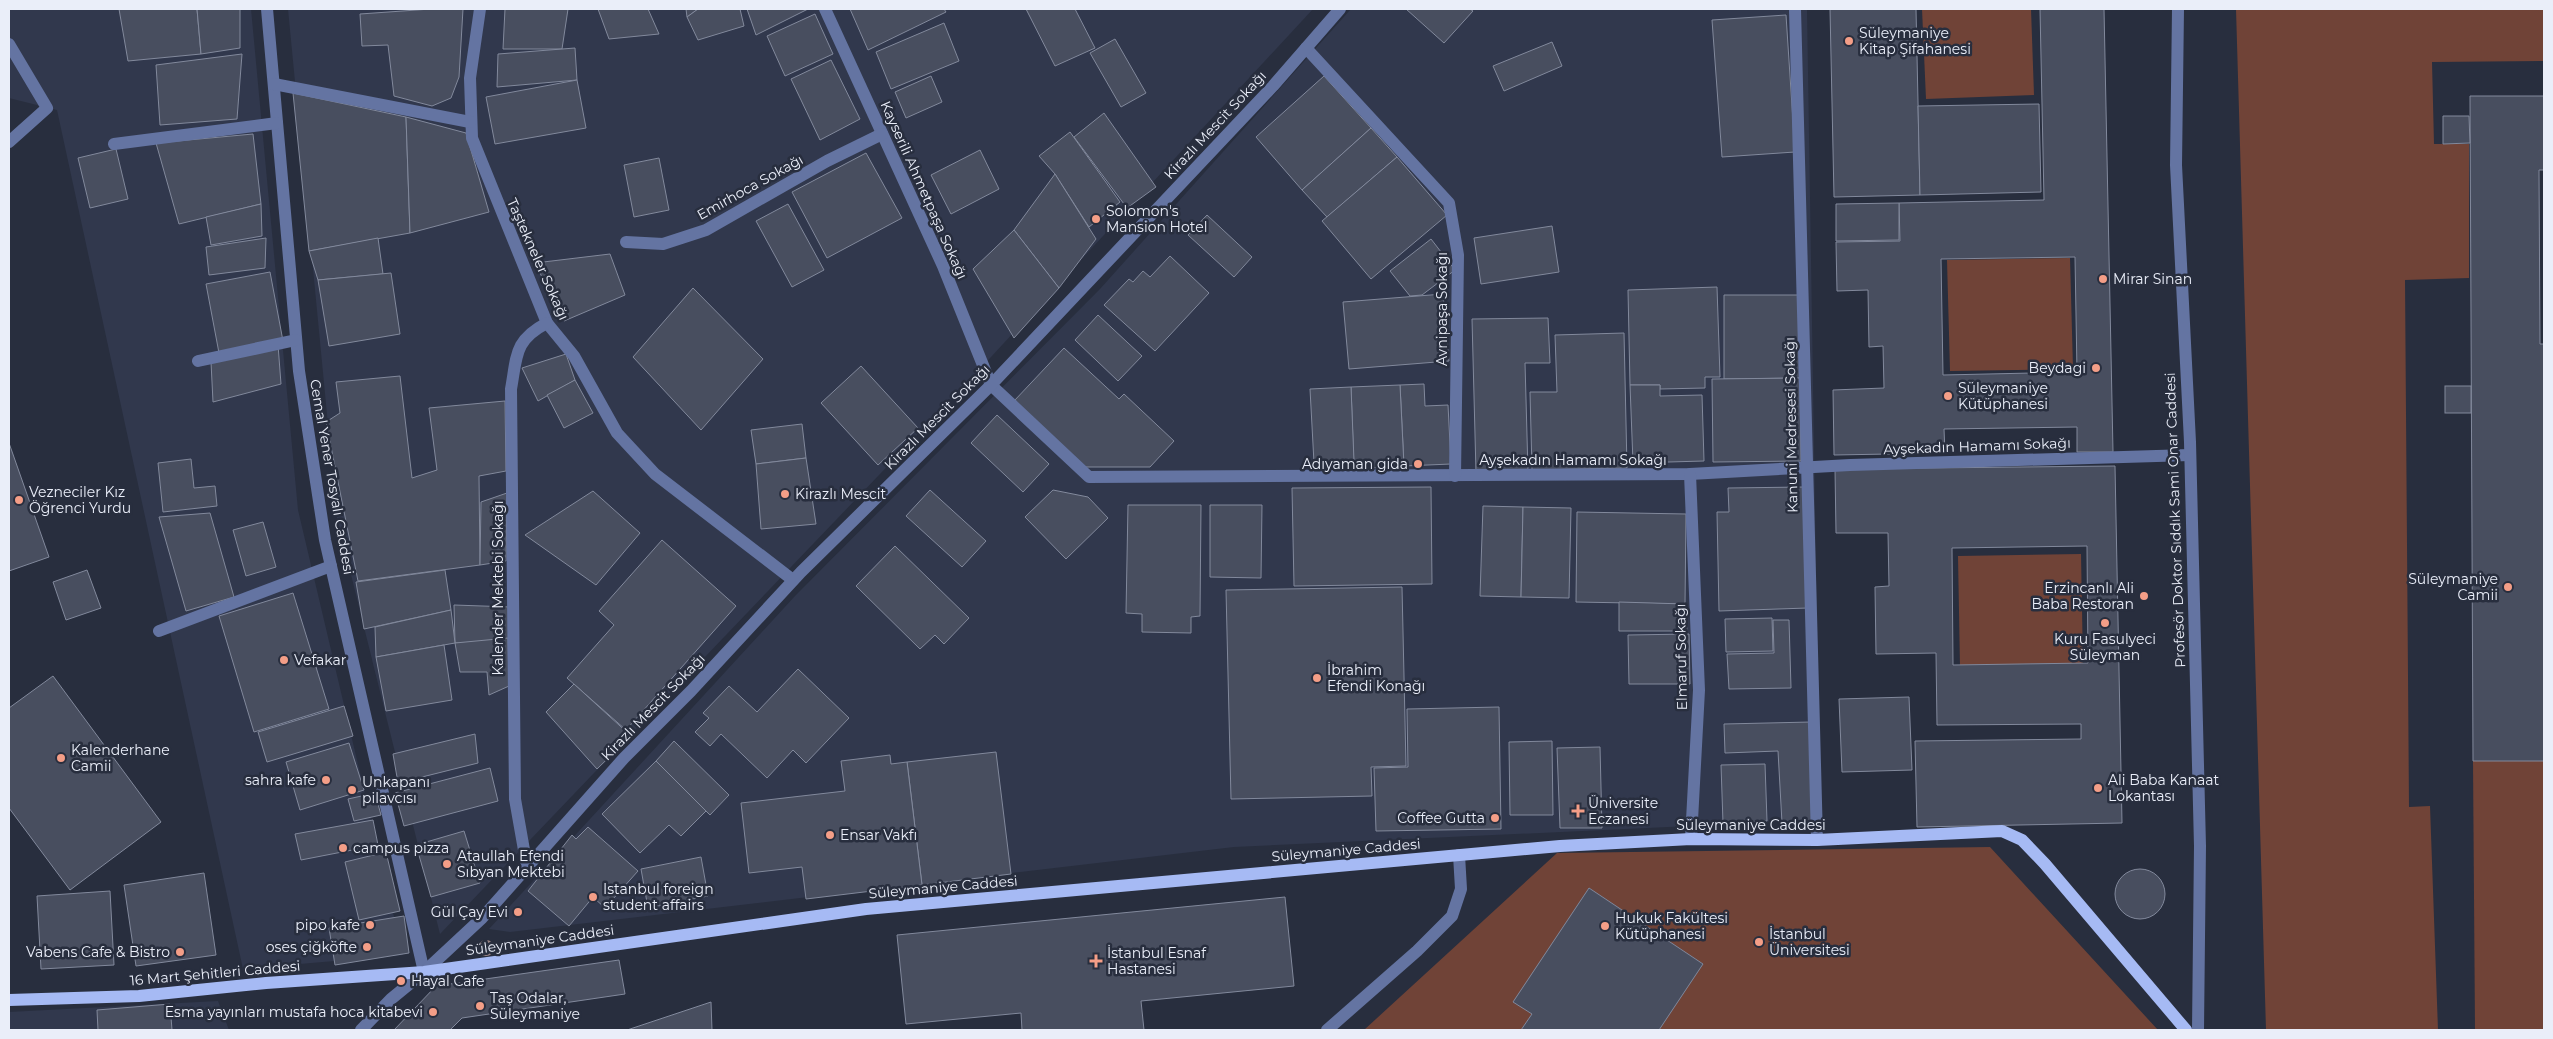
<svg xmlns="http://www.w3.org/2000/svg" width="2553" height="1039" font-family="Montserrat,sans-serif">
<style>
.built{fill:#31384d}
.green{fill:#704337}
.building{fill:#484e5f;stroke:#82899c;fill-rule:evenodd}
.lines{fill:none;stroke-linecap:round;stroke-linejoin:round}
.minor{stroke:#6474a2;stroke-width:12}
.major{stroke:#a6baf4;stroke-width:12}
.tree{fill:#9a8484}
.poi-dot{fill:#f49e87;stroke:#282e3e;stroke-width:2}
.labels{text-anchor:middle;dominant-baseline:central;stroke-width:5;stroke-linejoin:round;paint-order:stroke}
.poi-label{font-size:14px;fill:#eaeef9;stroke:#282e3e;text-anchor:start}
.street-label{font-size:14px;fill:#eaeef9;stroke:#282e3e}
</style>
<rect width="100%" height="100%" fill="#282e3e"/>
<g class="built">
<path d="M9,9h242l47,501 105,445 -160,14 -186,-859 -48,-12z"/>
<path d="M288,9h1025l-346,374 -527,551 -103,-416z"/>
<path d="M1351,9h456l13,811 -586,27 -724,85 -21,-3 306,-333 305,-307z"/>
<path d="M218,1001l11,29h-220v-18z"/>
</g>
<g class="green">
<path d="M1922,9h109l3,86 -108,4z"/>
<path d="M2236,9h308v52l-112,1 2,82h35v134l-64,2 4,527 21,-1 8,224h-172z"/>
<path d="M2070,258l3,111 -123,2 -3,-111z"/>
<path d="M2081,554l2,111 -123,2 -2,-111z"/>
<path d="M2473,761h71v269h-69z"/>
<path d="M1990,847l168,183h-499l44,-66 -114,-76 -75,114 18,12 -11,16h-157l193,-177z"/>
</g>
<g class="building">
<path d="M119,9h78l4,45 -73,7z"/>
<path d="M197,9h43v39l-39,6z"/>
<path d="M431,9h32l-4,68 -8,21 -19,8 -38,-10 -6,-51 -26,1 -2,-32z"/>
<path d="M505,9h63l-6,40h-59z"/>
<path d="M598,9h50l11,25 -50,5z"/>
<path d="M686,9h12l-11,8z"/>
<path d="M698,9h42l4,17 -46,14 -11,-23z"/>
<path d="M747,9h61l-52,26z"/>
<path d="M850,9h94l2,3 -78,38z"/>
<path d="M1026,9h49l20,39 -40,18z"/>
<path d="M1406,9h64l3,2 -29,32z"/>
<path d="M1830,9h86l4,186 -86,2z"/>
<path d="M2040,9h64l9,443h-36v-25l-133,2 1,24 -111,2 -1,-65 51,-2 -1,-42 -14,1 -1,-57 -31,1 -1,-49 64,-1 -1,-38 145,-3zM2075,257l2,115 -134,3 -2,-116z"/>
<path d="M815,14l18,40 -48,22 -18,-40z"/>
<path d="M1786,15l9,137 -73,5 -10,-137z"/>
<path d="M944,23l15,38 -68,28 -15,-37z"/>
<path d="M1115,39l31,54 -25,14 -31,-54z"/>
<path d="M1552,42l10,24 -58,25 -11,-25z"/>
<path d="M575,48l2,32 -80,7 1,-33z"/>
<path d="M242,54l-5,65 -77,6 -4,-60z"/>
<path d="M831,60l29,59 -40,21 -29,-61z"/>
<path d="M931,76l11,26 -36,16 -11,-26z"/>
<path d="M1324,76l47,52 -69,62 -46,-53z"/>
<path d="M577,80l9,48 -91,16 -9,-47z"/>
<path d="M293,93l113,24 4,116 -101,18z"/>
<path d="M2470,96h74v74h-5l1,174h4v417h-71z"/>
<path d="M2039,104l2,88 -121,3 -2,-89z"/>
<path d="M1104,113l52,74 -29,21 -53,-71z"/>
<path d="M2443,116h26l1,27 -27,1z"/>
<path d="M406,117l60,16 23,79 -79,21z"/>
<path d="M1371,128l26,29 -70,60 -25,-27z"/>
<path d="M1070,132l50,70 -31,25 -34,-53 -16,-18z"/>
<path d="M253,134l8,70 -82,20 -23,-81z"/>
<path d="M116,149l12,50 -38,9 -12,-50z"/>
<path d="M980,150l19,39 -48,25 -20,-39z"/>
<path d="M866,153l36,65 -75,40 -35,-66z"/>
<path d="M1397,157l50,58 -76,64 -49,-58z"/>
<path d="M659,158l10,52 -35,7 -10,-52z"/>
<path d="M1055,174l41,65 -37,49 -45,-58z"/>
<path d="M1899,203v37l-63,1v-37z"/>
<path d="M261,204l1,32 -51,9 -5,-28z"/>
<path d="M788,204l36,66 -32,17 -36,-66z"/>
<path d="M1207,215l45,42 -18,20 -46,-42z"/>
<path d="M1552,226l7,46 -78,12 -7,-46z"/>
<path d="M1014,230l45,58 -45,50 -41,-69z"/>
<path d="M266,238l-1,30 -56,7 -3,-28z"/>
<path d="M378,238l5,36 -65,6 -9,-29z"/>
<path d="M1431,239l24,31 -33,25 -12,1 -20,-25z"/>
<path d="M610,254l15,41 -61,26 -29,-58z"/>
<path d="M1170,256l39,37 -54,58 -51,-46 25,-26 4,3 10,-11 7,6z"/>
<path d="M270,272l13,69 -64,12 -13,-69z"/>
<path d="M391,273l9,61 -71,12 -11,-66z"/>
<path d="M1717,287l3,90h-15v11l-45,1v-4h-30l-2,-95z"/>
<path d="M693,288l70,71 -62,71 -68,-73z"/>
<path d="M1443,294l6,67 -100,8 -6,-67z"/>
<path d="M1724,295h76v83l-76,1z"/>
<path d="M1098,315l44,41 -24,25 -43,-41z"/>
<path d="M1548,318l2,45h-25l3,109 -52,1 -4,-154z"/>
<path d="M1624,333l3,135 -95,2 -2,-78h27l-2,-57z"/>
<path d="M278,345l3,39 -68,18 -2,-40z"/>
<path d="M1064,348l55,51 5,-5 50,47 -24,26h-67l-69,-66z"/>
<path d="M566,354l9,26 -37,21 -16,-33z"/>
<path d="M861,366l57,62 -40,37 -57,-62z"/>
<path d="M400,376l12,102 25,-8 -8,-62 76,-7 1,70 -27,5 1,89 -122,16 -32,-159 14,-9 -4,-31z"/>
<path d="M1800,378l1,83 -88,1 -1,-83z"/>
<path d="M575,380l18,33 -29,15 -17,-33z"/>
<path d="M1424,384l1,22 23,-1 3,59 -47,2 -4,-81z"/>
<path d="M1400,385l4,81 -50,3 -3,-82z"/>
<path d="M1630,385h30v11l42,-1 2,66 -71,2z"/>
<rect x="2445" y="386" width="26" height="27"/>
<path d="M1351,387l3,74 -40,2 -4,-74z"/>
<path d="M997,415l52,49 -26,28 -52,-49z"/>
<path d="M802,424l4,34 -50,6 -5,-34z"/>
<path d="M9,443l40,114 -40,14z"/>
<path d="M806,458l10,66 -55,5 -5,-65z"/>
<path d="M191,459l3,29 21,-2 2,20 -54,6 -5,-49z"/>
<path d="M2115,466l7,357 -205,4 -2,-86 166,-2v-15l-144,1 -1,-72 -60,1 -1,-67 14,-1 -1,-53h-52l-1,-64zM2087,546l1,117 -135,2 -1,-117z"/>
<path d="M1431,487l1,97 -138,2 -2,-98z"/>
<path d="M1804,487l4,121 -89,3 -2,-99h12l-1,-24z"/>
<path d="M930,490l56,51 -24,26 -56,-51z"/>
<path d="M1053,490l35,7 20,21 -42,41 -41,-42z"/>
<path d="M593,491l47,42 -44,52 -71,-50z"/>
<path d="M507,493l-1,68 -26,4 1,-63z"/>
<path d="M1128,505h73l-1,111 -9,1v16l-49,-1v-18l-16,-1z"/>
<path d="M1210,505h52l-1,73 -51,-1z"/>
<path d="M1483,506l40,1 -2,90 -41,-1z"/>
<path d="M1523,507l48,1 -2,90 -48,-1z"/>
<path d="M1577,512l109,2 -1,90 -109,-2z"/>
<path d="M210,513l24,84 -48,14 -27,-94z"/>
<path d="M263,522l13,45 -30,9 -13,-46z"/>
<path d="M662,540l74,66 -110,124 -59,-52 47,-53 -15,-14z"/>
<path d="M895,546l74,72 -25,26 -9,-9 -15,14 -64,-63z"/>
<path d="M87,570l14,38 -35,12 -13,-38z"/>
<path d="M445,570l6,40 -87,19 -8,-47z"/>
<path d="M1402,587l4,179 -35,1 1,29 -141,3 -5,-209z"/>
<path d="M293,593l36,116 -75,23 -35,-116z"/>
<path d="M1619,602l66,2 2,27h-68z"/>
<path d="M454,605l57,2 -2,37 -54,-1z"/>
<path d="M451,610l4,33 -79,14 -1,-30z"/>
<path d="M1772,618l1,33 -47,1 -1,-33z"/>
<path d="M1773,620h16l2,68 -62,1 -2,-35 47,-1z"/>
<path d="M1689,634l1,50h-61l-1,-49z"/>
<path d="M508,638l1,48 -20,9 -2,-23h-27l-5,-29z"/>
<path d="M444,645l8,55 -66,11 -10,-54z"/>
<path d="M798,669l51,49 -43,45 -13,-13 -26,28 -46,-44 -11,12 -15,-14 14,-14 -6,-5 26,-27 28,26z"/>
<path d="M53,676l108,146 -91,68 -61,-82v-100z"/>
<path d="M574,684l57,52 -34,33 -51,-57z"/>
<path d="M1909,697l3,73 -70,2 -3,-73z"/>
<path d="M344,706l9,30 -86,26 -9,-30z"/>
<path d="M1499,707l2,122 -125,2 -2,-63 34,-1 -1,-58z"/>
<path d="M1811,722l4,100 -33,1 -4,-72 -53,2 -1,-29z"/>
<path d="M475,734l3,29 -80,20 -5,-29z"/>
<path d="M674,741l55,54 -19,20 -54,-54z"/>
<path d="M1552,741l1,74h-43l-1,-73z"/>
<path d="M349,743l15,47 -64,20 -14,-48z"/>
<path d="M1600,747l2,81h-42l-3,-80z"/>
<path d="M996,752l15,122 -89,11 -15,-123z"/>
<path d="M890,755l1,9 16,-2 15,123 -116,14 -4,-32 -53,6 -8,-70 104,-12 -4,-30z"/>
<path d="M656,761l50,50 -25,25 -12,-11 -29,28 -38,-39z"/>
<path d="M1765,764l2,57 -44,2 -2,-58z"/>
<path d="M490,768l8,33 -94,25 -9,-33z"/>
<path d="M375,793l6,22 -27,6 -6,-22z"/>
<path d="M373,820l5,25 -77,15 -6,-26z"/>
<path d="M588,827l50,44 -33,37 -12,-11 -24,29 -41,-35 44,-56 4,4z"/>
<path d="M464,831l16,52 -49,14 -15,-52z"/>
<path d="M386,852l14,59 -41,9 -14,-58z"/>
<path d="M701,857l7,39 -60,12 -7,-39z"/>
<circle cx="2140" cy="894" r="25"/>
<path d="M204,873l12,82 -80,11 -12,-81z"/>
<path d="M1589,888l114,76 -44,66h-138l11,-16 -19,-12z"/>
<path d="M110,891l4,74 -73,4 -4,-73z"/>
<path d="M1285,897l9,89 -153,15 3,29h-122l-1,-17 -115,11 -9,-89z"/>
<path d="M404,916l5,37 -74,12 -6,-37z"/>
<path d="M619,960l6,34 -163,24 -12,12h-56l42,-44z"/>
<path d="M711,1002l1,28h-85z"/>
<path d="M170,1004l2,26h-74l-1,-20z"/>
</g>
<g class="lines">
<g class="minor">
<path d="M267,9l32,362 26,169 99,432"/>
<path d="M480,9l-10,69 2,60 75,185 27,33 43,77 38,41 138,106"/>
<path d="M825,9l118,257 48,119 98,92 601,-3 160,-9 340,-10"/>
<path d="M1795,9l22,831"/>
<path d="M2178,9l-2,156 14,277 10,404 -2,184"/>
<path d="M9,44l38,64 -38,34"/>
<path d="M1306,48l143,155 9,52 -3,221"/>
<path d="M274,84l196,38"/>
<path d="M114,144l163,-21"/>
<path d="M626,242l37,2 43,-14 121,-69 55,-27"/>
<path d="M198,361l98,-21"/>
<path d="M1690,474l9,216 -8,149"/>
<path d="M159,631l172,-65"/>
<path d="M527,867l-12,-68 -4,-410c6,-33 3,-49 36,-66"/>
<path d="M361,1030l30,-31 33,-27 58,-54 142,-160 67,-67 110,-119 190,-187 282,-299 67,-77"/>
<path d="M1327,1030l90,-79 35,-35 9,-27 -2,-34"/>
</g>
<path class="major" d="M9,1000l130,-4 127,-13 158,-11 442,-63 694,-63 131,-7 126,1 185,-9 20,9 23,24 141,166"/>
</g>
<circle class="tree" cx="486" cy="948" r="8"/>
<g class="poi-dot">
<circle cx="1849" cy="41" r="5"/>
<circle cx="1096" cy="219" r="5"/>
<circle cx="2103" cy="279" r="5"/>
<circle cx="2096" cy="368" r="5"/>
<circle cx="1948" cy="396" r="5"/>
<circle cx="1418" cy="464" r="5"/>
<circle cx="785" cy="494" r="5"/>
<circle cx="19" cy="500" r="5"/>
<circle cx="2508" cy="587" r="5"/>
<circle cx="2144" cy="596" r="5"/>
<circle cx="2105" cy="623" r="5"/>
<circle cx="284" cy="660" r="5"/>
<circle cx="1317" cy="678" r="5"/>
<circle cx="61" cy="758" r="5"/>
<circle cx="326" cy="780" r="5"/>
<circle cx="2098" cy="788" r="5"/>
<circle cx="352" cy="790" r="5"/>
<path d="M1575.5 803.5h5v5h5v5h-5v5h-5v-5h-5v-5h5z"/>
<circle cx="1495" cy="818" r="5"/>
<circle cx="830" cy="835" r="5"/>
<circle cx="343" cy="848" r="5"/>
<circle cx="447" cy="864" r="5"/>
<circle cx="593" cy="897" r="5"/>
<circle cx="518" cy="912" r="5"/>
<circle cx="370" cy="925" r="5"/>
<circle cx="1605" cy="926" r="5"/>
<circle cx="1759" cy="942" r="5"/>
<circle cx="367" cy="947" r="5"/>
<circle cx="180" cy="952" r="5"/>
<path d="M1093.5 953.5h5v5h5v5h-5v5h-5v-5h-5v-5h5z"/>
<circle cx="401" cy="981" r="5"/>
<circle cx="480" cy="1006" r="5"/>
<circle cx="433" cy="1012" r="5"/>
</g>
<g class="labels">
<g class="poi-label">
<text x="1859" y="33">Süleymaniye<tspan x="1859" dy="16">Kitap Şifahanesi</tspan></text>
<text x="1106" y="211">Solomon's<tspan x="1106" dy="16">Mansion Hotel</tspan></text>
<text x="2113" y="279">Mirar Sinan</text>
<text x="2086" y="368" text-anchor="end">Beydagi</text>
<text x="1958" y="388">Süleymaniye<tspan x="1958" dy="16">Kütüphanesi</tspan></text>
<text x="1408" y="464" text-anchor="end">Adıyaman gida</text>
<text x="29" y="492">Vezneciler Kız<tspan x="29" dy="16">Öğrenci Yurdu</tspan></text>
<text x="795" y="494">Kirazlı Mescit</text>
<text x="2498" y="579" text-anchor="end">Süleymaniye<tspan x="2498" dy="16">Camii</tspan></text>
<text x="2134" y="588" text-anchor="end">Erzincanlı Ali<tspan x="2134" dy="16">Baba Restoran</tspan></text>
<text x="2105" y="639" text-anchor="middle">Kuru Fasulyeci<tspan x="2105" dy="16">Süleyman</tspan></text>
<text x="294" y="660">Vefakar</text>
<text x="1327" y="670">İbrahim<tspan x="1327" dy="16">Efendi Konağı</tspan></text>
<text x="71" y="750">Kalenderhane<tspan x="71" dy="16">Camii</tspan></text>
<text x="316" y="780" text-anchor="end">sahra kafe</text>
<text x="2108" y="780">Ali Baba Kanaat<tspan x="2108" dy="16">Lokantası</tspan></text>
<text x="362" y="782">Unkapanı<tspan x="362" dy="16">pilavcısı</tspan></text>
<text x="1588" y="803">Üniversite<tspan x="1588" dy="16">Eczanesi</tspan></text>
<text x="1485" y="818" text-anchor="end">Coffee Gutta</text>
<text x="840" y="835">Ensar Vakfı</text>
<text x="353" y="848">campus pizza</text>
<text x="457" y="856">Ataullah Efendi<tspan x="457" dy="16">Sıbyan Mektebi</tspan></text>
<text x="603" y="889">Istanbul foreign<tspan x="603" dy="16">student affairs</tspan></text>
<text x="508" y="912" text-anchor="end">Gül Çay Evi</text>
<text x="1615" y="918">Hukuk Fakültesi<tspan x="1615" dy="16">Kütüphanesi</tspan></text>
<text x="360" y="925" text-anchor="end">pipo kafe</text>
<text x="1769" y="934">İstanbul<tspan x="1769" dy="16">Üniversitesi</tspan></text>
<text x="357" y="947" text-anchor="end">oses çiğköfte</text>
<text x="170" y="952" text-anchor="end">Vabens Cafe &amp; Bistro</text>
<text x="1107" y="953">İstanbul Esnaf<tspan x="1107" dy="16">Hastanesi</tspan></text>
<text x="411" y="981">Hayal Cafe</text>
<text x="490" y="998">Taş Odalar,<tspan x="490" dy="16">Süleymaniye</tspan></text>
<text x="423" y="1012" text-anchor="end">Esma yayınları mustafa hoca kitabevi</text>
</g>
<g class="street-label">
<text transform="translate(1215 125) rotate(-47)">Kirazlı Mescit Sokağı</text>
<text transform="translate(750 187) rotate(-29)">Emirhoca Sokağı</text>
<text transform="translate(924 190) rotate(66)">Kayserili Ahmetpaşa Sokağı</text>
<text transform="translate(538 259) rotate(66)">Taştekneler Sokağı</text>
<text transform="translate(1442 309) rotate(-90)">Avnipaşa Sokağı</text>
<text transform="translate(937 417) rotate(-45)">Kirazlı Mescit Sokağı</text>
<text transform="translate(1791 425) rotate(-91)">Kanuni Medresesi Sokağı</text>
<text transform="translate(1977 446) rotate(-2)">Ayşekadın Hamamı Sokağı</text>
<text x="1573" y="460">Ayşekadın Hamamı Sokağı</text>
<text transform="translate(332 477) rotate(80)">Cemal Yener Tosyalı Caddesi</text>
<text transform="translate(2175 520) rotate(-92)">Profesör Doktor Sıddık Sami Onar Caddesi</text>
<text transform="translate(498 588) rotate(-90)">Kalender Mektebi Sokağı</text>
<text transform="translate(1681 657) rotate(-91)">Elmaruf Sokağı</text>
<text transform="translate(653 707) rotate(-46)">Kirazlı Mescit Sokağı</text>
<text x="1751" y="825">Süleymaniye Caddesi</text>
<text transform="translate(1346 850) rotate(-5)">Süleymaniye Caddesi</text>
<text transform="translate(943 887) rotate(-5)">Süleymaniye Caddesi</text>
<text transform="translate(540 940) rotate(-8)">Süleymaniye Caddesi</text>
<text transform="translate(215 973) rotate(-5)">16 Mart Şehitleri Caddesi</text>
</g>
</g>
<rect width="2553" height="1039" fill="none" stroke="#eaeef9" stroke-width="20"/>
</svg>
